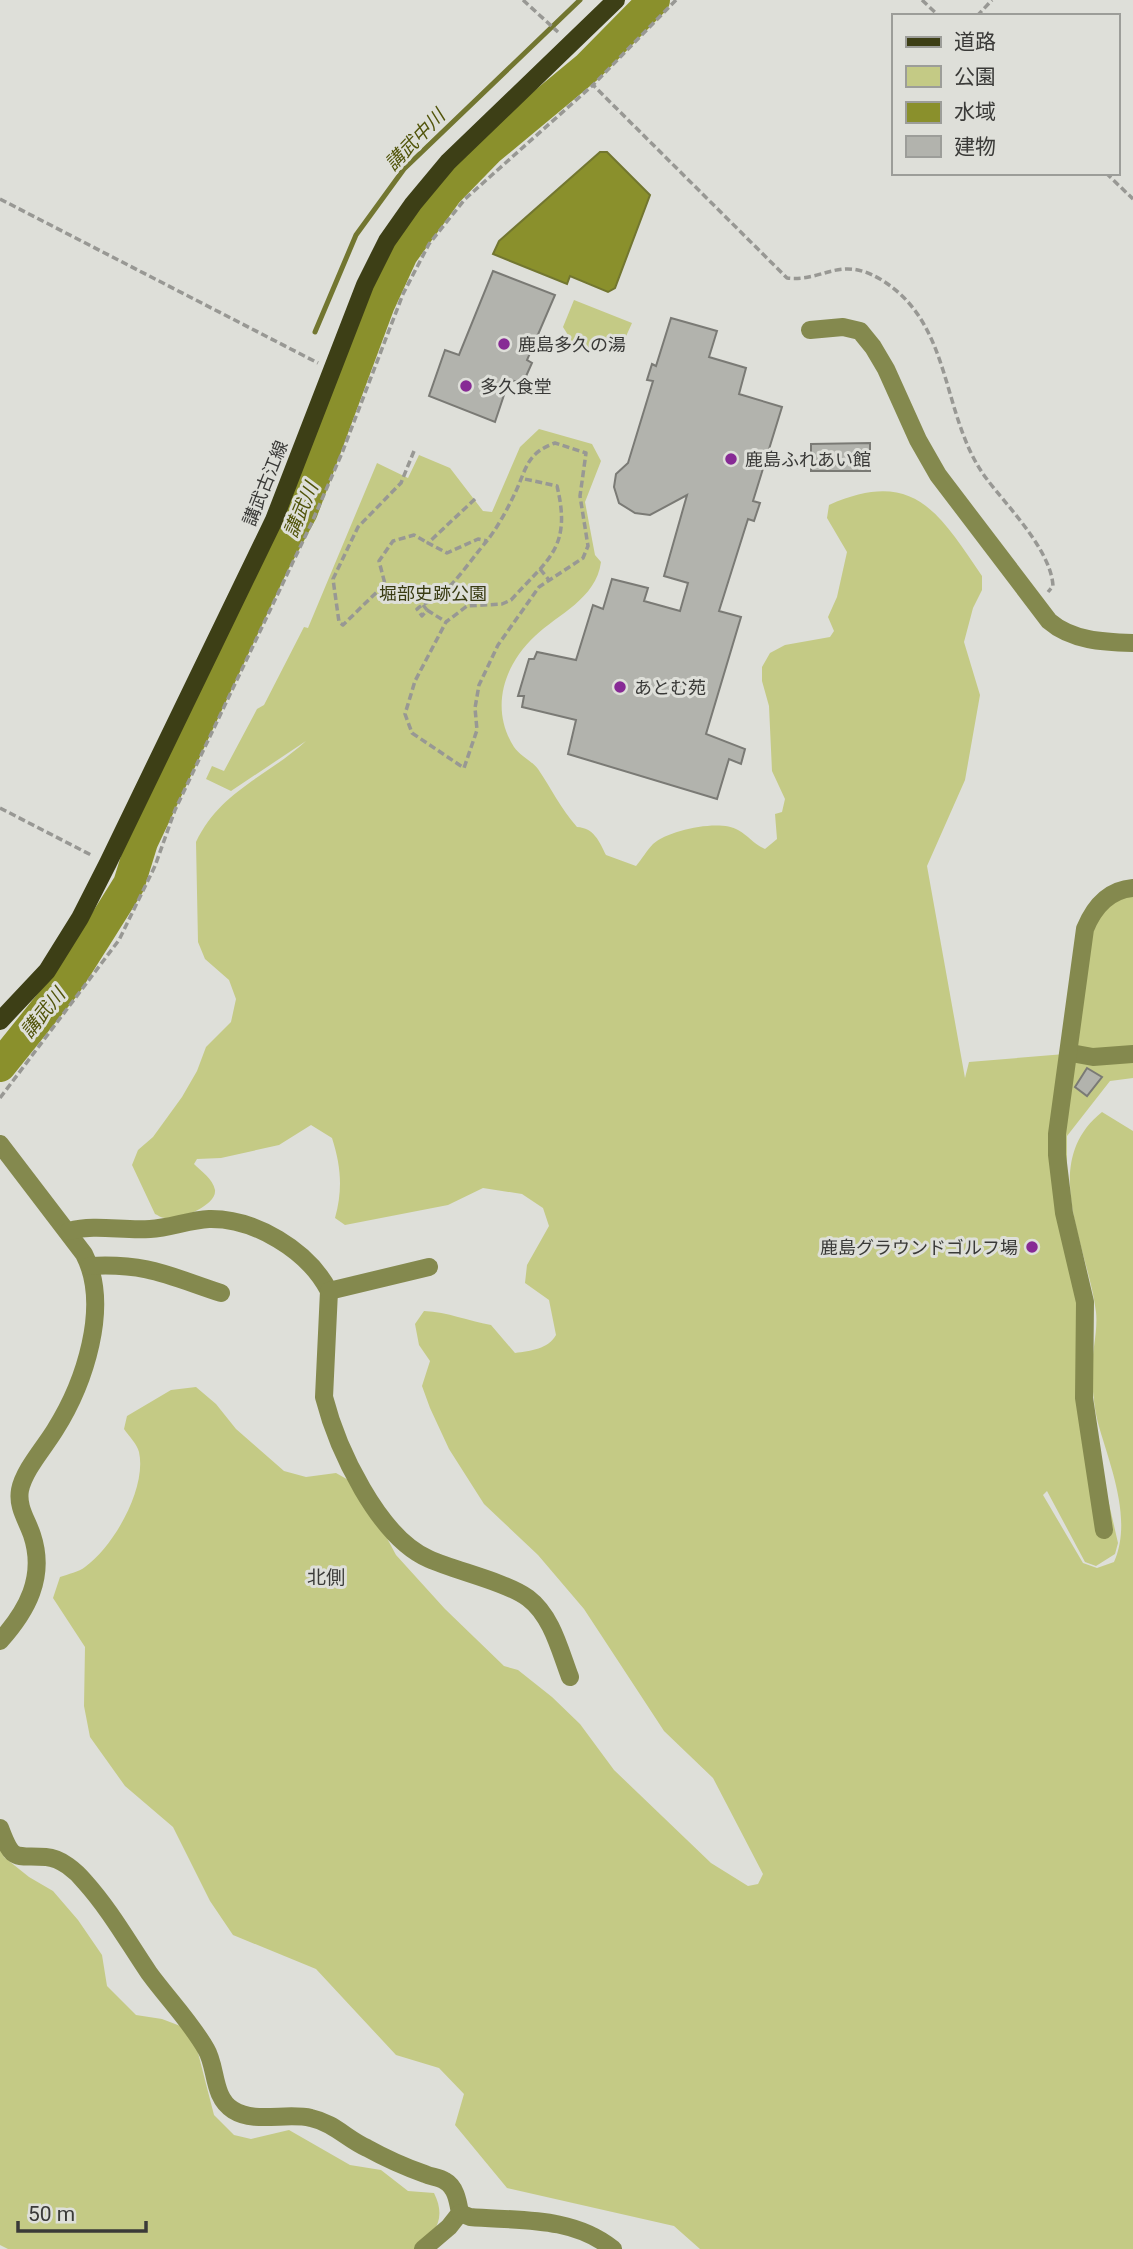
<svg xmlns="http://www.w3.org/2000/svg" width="1133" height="2249" font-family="Roboto,'Noto Sans JP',sans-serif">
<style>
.green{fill:#c4ca85}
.water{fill:#8a902c;stroke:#727630;stroke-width:2}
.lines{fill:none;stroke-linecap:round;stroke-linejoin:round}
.stream{stroke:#727630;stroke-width:5}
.river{stroke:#8a902c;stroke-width:32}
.building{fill:#b2b3ad;stroke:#7a7a75;stroke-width:2}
.path{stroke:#989894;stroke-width:3.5;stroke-dasharray:7 3.5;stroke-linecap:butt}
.minor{stroke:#84894e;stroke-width:18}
.major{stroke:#3d3f16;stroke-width:18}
.poi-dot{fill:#872a95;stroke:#dedfd9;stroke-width:2.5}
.labels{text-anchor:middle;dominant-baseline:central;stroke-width:6;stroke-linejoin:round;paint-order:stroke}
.poi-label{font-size:18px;fill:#3a3a38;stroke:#dedfd9;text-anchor:start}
.street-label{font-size:18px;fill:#3a3a38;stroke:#dedfd9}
.park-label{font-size:18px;fill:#393b12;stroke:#dedfd9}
.water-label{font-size:19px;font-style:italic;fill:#51540a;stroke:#dedfd9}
.neighbourhood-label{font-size:19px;fill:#3a3a38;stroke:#dedfd9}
</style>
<rect width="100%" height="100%" fill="#dedfd9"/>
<g class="green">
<path d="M574,300l58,23 -9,20 -11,8 -14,-3 -20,3 -15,-24z"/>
<path d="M539,429l53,15 9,17 -16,41 10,53 6,7c-5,37 -43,52 -66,74 -32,30 -45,73 -21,111 6,9 17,13 24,22 13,19 23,40 39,58 17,1 22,14 29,28l30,11c6,-7 11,-16 17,-22 16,-14 67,-25 85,-14 11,6 15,14 27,19l12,-10 -2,-25 7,-2 3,-13 -13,-28 -3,-65 -7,-25v-14l8,-14 15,-8 45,-8 4,-6 -6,-14 9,-20 10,-45 -20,-34 2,-13c84,-37 109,6 153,71v14l-9,18 -9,34 16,53 -15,85 -38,86 38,212 4,-16 96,-8 19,-113 22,-41 27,-10v188l-23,3 -43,55v67l26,231 25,109 -3,11 -19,12 -11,-4 -38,-71 -4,4 40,68 14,5 17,-6c19,-43 -4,-96 -16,-139 -4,-15 -6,-37 -6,-53 0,-19 6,-39 4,-58 -8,-66 -58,-149 6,-200l31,19v1118h-433l-26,-23 -167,-38 -52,-63 9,-31 -25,-26 -43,-13 -80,-86 -83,-34 -23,-34 -37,-74 -48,-41 -35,-49 -6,-31 1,-59 -32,-49 7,-21c8,-3 19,-5 25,-10 29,-21 62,-79 54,-115 -2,-8 -10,-16 -15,-23l3,-13 44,-26 25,-3 20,17 20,25 48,42 22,6 30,-4 23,13 37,69 49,54 59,57 14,4 34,27 28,27 34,46 97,93 37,23 10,-2 5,-10 -50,-96 -49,-47 -80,-122 -46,-54 -54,-51 -35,-55 -19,-41 -8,-22 8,-25 -11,-16 -4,-21 9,-13c24,1 44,10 67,14l24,28c16,-2 33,-4 41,-18l-7,-35 -24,-17 2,-18 22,-39 -6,-18 -21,-14 -39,-6 -35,17 -103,20 -10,-7c8,-29 6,-52 -3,-80l-21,-13 -32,20 -58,13 -24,1 -3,5c7,7 19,15 21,26 2,16 -38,31 -50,28 -4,0 -7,-3 -10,-4l-23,-49 6,-15 15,-13 29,-40 15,-26 9,-24 25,-25 5,-23 -7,-19 -24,-21 -7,-17 -2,-100c24,-51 72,-66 110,-101l-75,50 -25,-12 6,-13 12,5 33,-62 7,-4 40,-78 4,1 69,-165 31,15 11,-23 31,13 33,43 9,1 28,-65z"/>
<path d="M0,1847l4,10 25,20 24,14 25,29 24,35 5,31 29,29 26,4 21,8 13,18 18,70 20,20 17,4 38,-9 61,35 31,5 27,21 26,2c12,24 3,39 -16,56h-410l-8,-4z"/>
</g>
<path class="water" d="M600,152h7l43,43 -35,93 -7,4 -38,-16 -3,8 -74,-30 6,-13z"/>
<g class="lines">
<path class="stream" d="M315,332l41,-97 48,-66 176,-169"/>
<path class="river" d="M0,1066l66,-82 33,-52 30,-48 13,-42 132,-280 28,-51 77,-207 23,-50 45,-62 41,-42 100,-83 66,-67"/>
</g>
<g class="building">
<path d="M493,271l62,24 -28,65 5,3 -9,20 -14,-3 -14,42 -66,-26 16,-46 14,5z"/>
<path d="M671,318l46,13 -8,26 37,11 -7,26 43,13 -29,94 7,2 -6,18 -6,-2 -29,92 22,6 -35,117 39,15 -4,15 -12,-5 -12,40 -149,-45 8,-34 -54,-13 2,-11h-6l11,-37h5l3,-7 39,8 17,-55 10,4 9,-30 36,9 -4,13 36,10 8,-28 -24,-7 23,-81 -37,20 -15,-2 -16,-10 -5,-16 2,-13 12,-11 25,-82 -6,-1 5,-16 4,2z"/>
<path d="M870,443v28h-59v-27z"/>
<path d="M1087,1068l15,9 -15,19 -12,-9z"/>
</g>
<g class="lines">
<g class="path">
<path d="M523,0l35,32"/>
<path d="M676,0l-83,85 194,193c37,4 52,-23 93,1 74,44 60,137 106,199 21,28 65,72 67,108l-5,6"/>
<path d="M922,0l17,16"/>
<path d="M977,16l15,-16"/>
<path d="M1106,173l27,26"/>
<path d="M0,199l318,164"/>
<path d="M414,451l-13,32 -43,44 -25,52 6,43 4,3 42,-41 -6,-23 14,-20 21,-6 14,8"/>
<path d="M475,499l-47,44 19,10 31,-14 9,2"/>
<path d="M540,569l9,11"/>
<path d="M423,605l4,5 -5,6 -5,-7c7,-6 16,-9 23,-14 14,-10 34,-39 46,-53 12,-15 22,-34 30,-51 11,-24 11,-38 39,-48l31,10 -6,43 8,50 -5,12 -44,29 -41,58 -19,40 -4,23 2,22 -13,38 -52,-35 -7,-19 10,-33 31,-59 21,-16 35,-2 9,-4c37,-41 61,-52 46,-114l-37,-8"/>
<path d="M427,610l19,12"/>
<path d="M0,808l93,48"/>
<path d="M0,1098l119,-158 36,-74 20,-56 137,-288 30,-69 61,-159 26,-50 36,-45 128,-114"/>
</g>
<g class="minor">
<path d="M810,330l33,-3 17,4 13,16 13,22 32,71 20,35 111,146c23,20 55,21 84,22"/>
<path d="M1071,1053l22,4 40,-3"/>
<path d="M0,1144l84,110c27,52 0,130 -29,176 -11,18 -31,40 -35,60 -3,17 7,30 12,45 14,42 -5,76 -32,106"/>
<path d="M69,1231c27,-7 53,0 81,-2 20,-1 39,-9 59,-10 45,-1 99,31 120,72l-5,106c13,51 54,140 105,162 27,12 77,23 99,39 24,18 32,53 42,79"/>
<path d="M90,1266c58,-3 79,10 131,27"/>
<path d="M329,1291l100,-24"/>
<path d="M1104,1530l-20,-132 1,-96 -21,-89 -7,-58v-21l28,-205c9,-22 23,-39 48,-41"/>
<path d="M0,1828c13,35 14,27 46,29 15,1 30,14 39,25 25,28 43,60 64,91 19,26 41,48 57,76 11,18 6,48 27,61 22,14 54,2 78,8 23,5 36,21 56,30 18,10 38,19 58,26 6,3 14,3 20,7 11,6 13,21 15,32l-11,14 -26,22"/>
<path d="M460,2213l10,4c49,4 102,-1 143,32"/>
</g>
<path class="major" d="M0,1021l47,-50 33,-53 28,-55 166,-343 91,-235 22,-44 26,-37 35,-42 168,-162"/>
</g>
<g class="poi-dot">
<circle cx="504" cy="344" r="7"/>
<circle cx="466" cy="386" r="7"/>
<circle cx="731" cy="459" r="7"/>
<circle cx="620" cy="687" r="7"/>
<circle cx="1032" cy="1247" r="7"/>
</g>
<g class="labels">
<g class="poi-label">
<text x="518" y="344">鹿島多久の湯</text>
<text x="480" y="386">多久食堂</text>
<text x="745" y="459">鹿島ふれあい館</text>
<text x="634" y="687">あとむ苑</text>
<text x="1018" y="1247" text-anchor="end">鹿島グラウンドゴルフ場</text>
</g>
<g class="street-label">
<text transform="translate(265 483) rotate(-68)">講武古江線</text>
</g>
<g class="park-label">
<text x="433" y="593">堀部史跡公園</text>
</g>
<g class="water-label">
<text transform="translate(415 140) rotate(-46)">講武中川</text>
<text transform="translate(301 510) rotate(-67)">講武川</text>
<text transform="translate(43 1013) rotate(-51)">講武川</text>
</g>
<g class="neighbourhood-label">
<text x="326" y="1577">北側</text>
</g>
</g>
<rect x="892" y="14" width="228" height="161" fill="#dedfd9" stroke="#9c9d99" stroke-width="2"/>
<rect x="906" y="37" width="35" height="10" fill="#3d3f16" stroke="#9c9d99" stroke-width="2"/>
<text x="954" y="49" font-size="21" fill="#3a3a38">道路</text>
<rect x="906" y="66" width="35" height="21" fill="#c4ca85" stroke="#9c9d99" stroke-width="2"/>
<text x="954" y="84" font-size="21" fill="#3a3a38">公園</text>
<rect x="906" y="102" width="35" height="21" fill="#8a902c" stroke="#9c9d99" stroke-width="2"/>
<text x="954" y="119" font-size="21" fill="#3a3a38">水域</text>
<rect x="906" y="136" width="35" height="21" fill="#b2b3ad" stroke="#9c9d99" stroke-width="2"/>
<text x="954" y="154" font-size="21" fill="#3a3a38">建物</text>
<path d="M18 2221v10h128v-10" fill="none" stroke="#3a3a38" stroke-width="3.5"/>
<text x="28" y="2221" font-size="21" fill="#3a3a38" stroke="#dedfd9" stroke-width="5" paint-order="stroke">50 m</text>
</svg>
